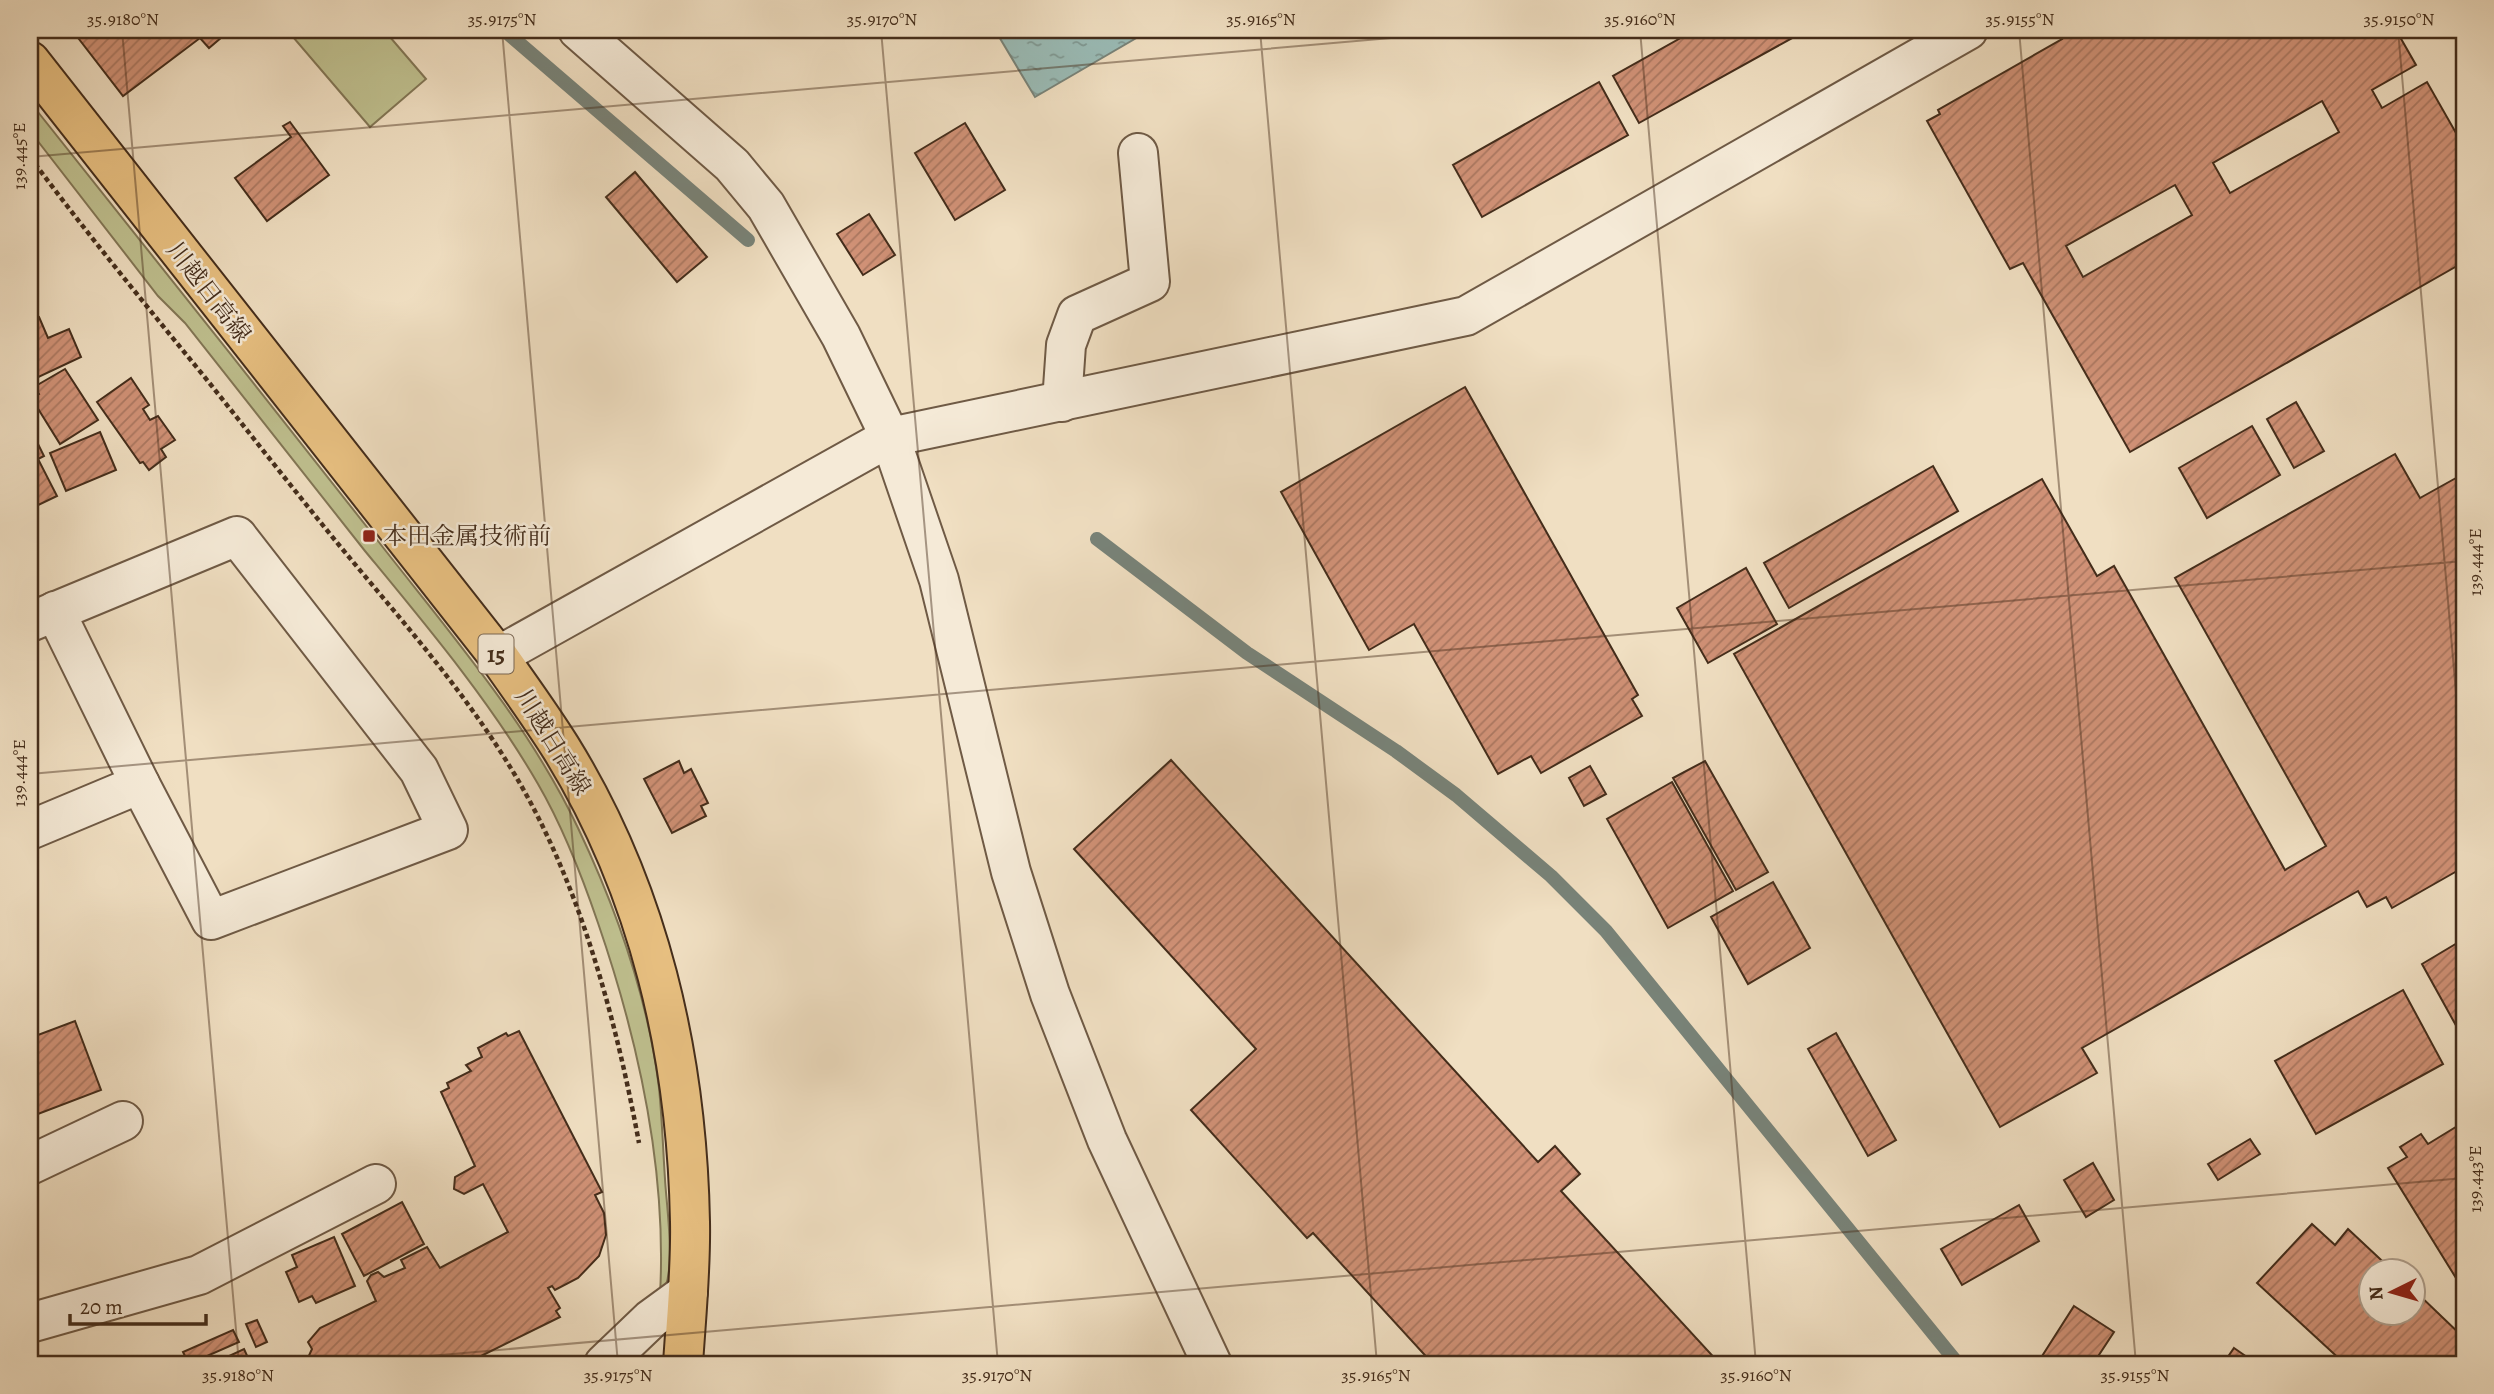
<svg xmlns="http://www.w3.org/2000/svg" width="2494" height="1394" font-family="Alegreya,'Noto Serif JP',serif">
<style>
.green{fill:#bfc08f;stroke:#827655;stroke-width:2}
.water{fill:url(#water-ripples);stroke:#788379;stroke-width:2}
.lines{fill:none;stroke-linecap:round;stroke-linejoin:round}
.stream{stroke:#788379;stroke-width:14}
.building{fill:url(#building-hatch);stroke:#442d1b;stroke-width:2;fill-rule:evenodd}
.minor-casing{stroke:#6f5a45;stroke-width:42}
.major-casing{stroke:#442d1b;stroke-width:42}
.path{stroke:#442d1b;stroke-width:4.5;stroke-dasharray:5 3.5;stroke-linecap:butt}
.minor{stroke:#f5ead7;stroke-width:38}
.major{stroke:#e8c081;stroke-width:38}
.ticks{fill:none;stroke:#442d1b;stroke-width:2;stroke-opacity:0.45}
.poi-dot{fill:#8f2418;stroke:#f5ead7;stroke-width:2.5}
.labels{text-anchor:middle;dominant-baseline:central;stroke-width:5;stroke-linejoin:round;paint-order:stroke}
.shield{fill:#f5ead7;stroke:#796653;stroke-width:2}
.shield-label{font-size:23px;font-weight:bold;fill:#442d1b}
.street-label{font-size:24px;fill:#442d1b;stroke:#f5ead7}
.poi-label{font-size:24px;fill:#442d1b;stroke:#f5ead7;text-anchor:start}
.neatline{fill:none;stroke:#442d1b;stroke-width:2.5}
.ticks-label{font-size:18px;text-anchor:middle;fill:#442d1b}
</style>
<defs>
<pattern id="water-ripples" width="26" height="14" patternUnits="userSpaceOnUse" patternTransform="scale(1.75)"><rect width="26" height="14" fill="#9abcb7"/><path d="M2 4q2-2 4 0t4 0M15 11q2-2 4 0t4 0" fill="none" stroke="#7f9994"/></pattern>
<pattern id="building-hatch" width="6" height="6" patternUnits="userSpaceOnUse" patternTransform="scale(1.75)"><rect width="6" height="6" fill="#d09176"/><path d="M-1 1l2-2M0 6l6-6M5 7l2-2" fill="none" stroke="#aa7760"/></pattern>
</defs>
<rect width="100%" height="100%" fill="#f0dfc2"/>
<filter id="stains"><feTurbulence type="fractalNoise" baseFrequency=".00286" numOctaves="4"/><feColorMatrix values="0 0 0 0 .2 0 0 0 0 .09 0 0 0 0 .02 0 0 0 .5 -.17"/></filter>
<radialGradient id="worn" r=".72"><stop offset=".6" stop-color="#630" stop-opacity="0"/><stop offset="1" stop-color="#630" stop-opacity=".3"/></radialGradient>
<g class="green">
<path d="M287,30h97l42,49 -56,48z"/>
<path d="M30,102c116,146 233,292 348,439 71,91 151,183 200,287 39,82 70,170 81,260 3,30 4,61 6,91 1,24 13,101 -5,116 7,-127 -21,-253 -62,-372 -16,-47 -35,-96 -60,-139 -48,-83 -112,-159 -173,-233 -60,-76 -120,-152 -180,-228l-27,-27 -128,-165z"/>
</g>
<path class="water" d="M995,30h155l-115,67z"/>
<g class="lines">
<g class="stream">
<path d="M504,30l244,210"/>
<path d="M1097,539l150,114 149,98 60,44 95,81 55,55 352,433"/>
</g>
</g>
<g class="building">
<path d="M72,30h154l2,2 -19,16 -9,-10 -77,58z"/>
<path d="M1695,30h95l4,7 -155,86 -26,-47z"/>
<path d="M2057,30h339l20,35 -44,25 10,18 45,-26 37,65v115l-334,190 -107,-189 -13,6 -83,-148 13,-7 -2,-4 124,-71zM2322,101l17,31 -109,61 -17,-30zM2175,185l17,30 -109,62 -17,-31z"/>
<path d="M1599,82l29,53 -146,82 -29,-52z"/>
<path d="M290,122l39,53 -62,46 -32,-43 56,-41 -8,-11z"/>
<path d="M965,123l40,67 -50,30 -40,-67z"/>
<path d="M635,172l72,85 -30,25 -71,-85z"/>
<path d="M869,214l26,41 -32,20 -26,-41z"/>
<path d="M39,317l9,21 21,-9 12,28 -51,24v-60z"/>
<path d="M65,369l33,51 -38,24 -28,-45 7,-5 -5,-7z"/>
<path d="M131,378l18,27 -6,4 7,11 8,-4 17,24 -14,9 5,8 -17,13 -6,-8 -3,1 -43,-61z"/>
<path d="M1465,387l173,308 -6,4 10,17 -101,57 -10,-17 -33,18 -84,-150 -45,26 -88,-158z"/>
<path d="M2296,402l28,49 -30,17 -27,-49z"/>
<path d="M2252,426l28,49 -73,43 -28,-50z"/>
<path d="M32,432l12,24 -6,3 19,37 -27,13z"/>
<path d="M100,432l16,38 -50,21 -16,-38z"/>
<path d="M2395,454l25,44 36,-20 8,14v375l-72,41 -6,-11 -19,10 -9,-16 -276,157 15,25 -97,54 -266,-473 308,-175 55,97 17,-10 171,304 41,-24 -151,-268z"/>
<path d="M1933,466l25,45 -169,97 -25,-45z"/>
<path d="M1746,568l31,56 -69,39 -31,-55z"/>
<path d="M1171,760l367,402 17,-16 25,28 -19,17 159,173h-287l-120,-131 -6,5 -116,-128 65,-61 -182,-200z"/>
<path d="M679,761l5,12 7,-4 17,34 -7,3 5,10 -34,17 -28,-54z"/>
<path d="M1705,761l63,111 -32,18 -63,-112z"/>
<path d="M1590,766l16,28 -22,12 -15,-28z"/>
<path d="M1672,782l61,109 -65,37 -61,-109z"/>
<path d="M1773,882l37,66 -62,36 -37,-67z"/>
<path d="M2464,939v101l-42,-76z"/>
<path d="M2403,990l40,74 -127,70 -41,-73z"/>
<path d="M75,1021l26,69 -71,27v-79z"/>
<path d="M519,1031l83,161 -7,3 9,18 2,22 -7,21 -21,22 -23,12 -3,-4 -4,2 12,20 -4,3 4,6 -95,47h-169l11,-4 5,-11 -4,-7 12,-14 56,-27 -9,-20 4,-6 7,-3 6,5 21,-9 -4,-8 26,-13 13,21 68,-36 -25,-48 -19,10 -10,-5 1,-12 20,-11 -34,-74 8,-4 -2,-5 24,-12 -5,-6 16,-8 -4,-9 28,-15 2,3z"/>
<path d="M1836,1033l60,107 -28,16 -60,-107z"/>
<path d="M2464,1122v169l-76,-123 19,-11 -7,-10 21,-13 7,10z"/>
<path d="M2250,1139l10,15 -42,26 -10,-16z"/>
<path d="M2093,1163l21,37 -28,17 -22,-37z"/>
<path d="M402,1202l22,42 -60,32 -22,-42z"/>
<path d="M2019,1205l20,36 -77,44 -21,-36z"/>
<path d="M2312,1224l23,21 13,-16 46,43h-22v42h42v-24l50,48v26h-119l-88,-81z"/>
<path d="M334,1237l21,49 -39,17 -4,-7 -13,6 -13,-30 11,-5 -5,-12z"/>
<path d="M2074,1306l40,26 -21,32h-56z"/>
<path d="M257,1320l10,22 -11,5 -10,-23z"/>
<path d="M233,1330l6,12 -50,22 -6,-12z"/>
<path d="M2234,1348l23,16h-34z"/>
<path d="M244,1349l5,11 -8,4h-29z"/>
</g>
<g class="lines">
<g class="minor-casing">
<g id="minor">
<path d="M578,30l154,135 34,41 75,130 49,101 49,143 72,292 39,122 57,146 105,224"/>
<path d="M1062,402l4,-57 11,-30 73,-33 -12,-129"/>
<path d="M55,611l85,173"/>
<path d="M30,622l207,-86 182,234 29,60 -237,90 -71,-136 -110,46"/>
<path d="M498,656l392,-219 576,-121 502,-286"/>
<path d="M30,1165l93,-44"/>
<path d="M30,1323l169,-48 177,-91"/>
<path d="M604,1364l47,-45 37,-27"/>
</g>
</g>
<g class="major-casing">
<path id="major" d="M30,61l468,595c21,30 43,60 63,92 88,142 126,307 129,474 1,47 -4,95 -7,142"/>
</g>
<path class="path" d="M30,157c55,74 114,146 173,218 45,56 90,114 136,170 62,75 126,146 176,230 65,109 101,244 124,368"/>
<use href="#minor" class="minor"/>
<use href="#major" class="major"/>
</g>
<path class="ticks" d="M122,30l117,1334M502,30l116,1334M881,30l117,1334M1260,30l117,1334M1640,30l116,1334M2019,30l117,1334M2398,30l66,754M30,157l1453,-127M30,774l2434,-213M338,1364l2126,-186"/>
<rect class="poi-dot" x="362" y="529" width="14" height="14" rx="3.5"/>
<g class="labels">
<rect class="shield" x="478.5" y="634.5" width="35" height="39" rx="5"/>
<g class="shield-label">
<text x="496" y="654">15</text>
</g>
<g class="street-label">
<text transform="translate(209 292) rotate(52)">川越日高線</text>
<text transform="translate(553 742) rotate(58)">川越日高線</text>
</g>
<g class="poi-label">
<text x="383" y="536">本田金属技術前</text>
</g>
</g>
<rect width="2494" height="1394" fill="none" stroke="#f0dfc2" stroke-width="77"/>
<g transform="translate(2392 1292) rotate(265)"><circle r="33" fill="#f5ead7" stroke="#ae9e8c" stroke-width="2"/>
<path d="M0-5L12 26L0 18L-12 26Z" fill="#8f2418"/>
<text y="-10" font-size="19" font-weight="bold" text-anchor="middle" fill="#442d1b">N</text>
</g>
<path d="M70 1314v10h136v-10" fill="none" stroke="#442d1b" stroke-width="3.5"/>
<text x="80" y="1314" font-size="21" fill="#442d1b" stroke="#f5ead7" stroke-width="5" paint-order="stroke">20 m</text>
<rect x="38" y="38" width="2418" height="1318" class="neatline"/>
<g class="ticks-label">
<text x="123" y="25">35.9180°N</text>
<text x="502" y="25">35.9175°N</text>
<text x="882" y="25">35.9170°N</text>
<text x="1261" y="25">35.9165°N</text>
<text x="1640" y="25">35.9160°N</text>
<text x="2020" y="25">35.9155°N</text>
<text x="2399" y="25">35.9150°N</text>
<text transform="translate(19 156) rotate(-90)" y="6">139.445°E</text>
<text transform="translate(2475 562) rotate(-90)" y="6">139.444°E</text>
<text transform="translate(19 773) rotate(-90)" y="6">139.444°E</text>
<text transform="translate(2475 1179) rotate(-90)" y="6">139.443°E</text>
<text x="238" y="1381">35.9180°N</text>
<text x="618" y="1381">35.9175°N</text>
<text x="997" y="1381">35.9170°N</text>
<text x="1376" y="1381">35.9165°N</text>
<text x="1756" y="1381">35.9160°N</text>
<text x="2135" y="1381">35.9155°N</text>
</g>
<rect width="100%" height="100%" filter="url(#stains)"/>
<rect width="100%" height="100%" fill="url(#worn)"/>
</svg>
